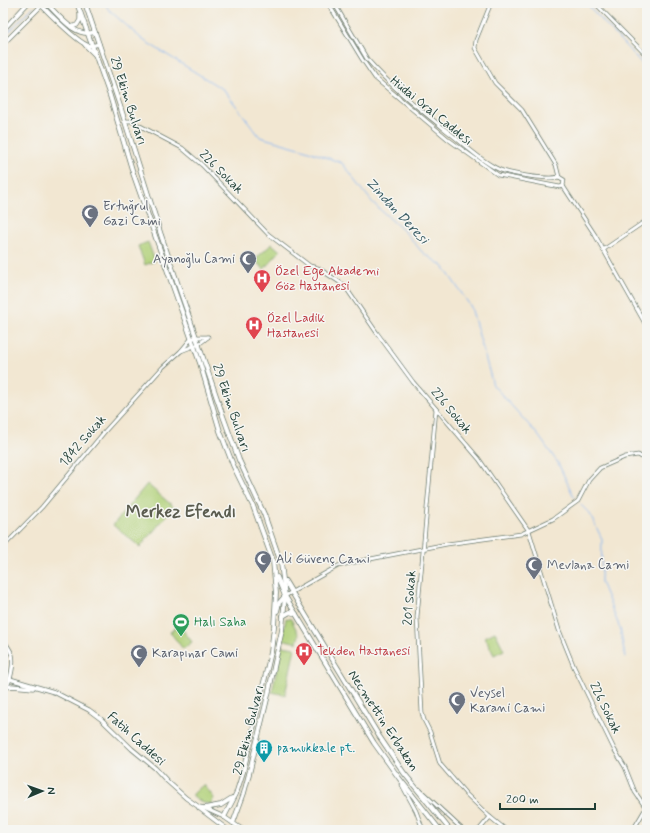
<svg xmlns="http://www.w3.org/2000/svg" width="650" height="833" font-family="Mynerve,sans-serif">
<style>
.green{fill:#b0d078;stroke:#688656}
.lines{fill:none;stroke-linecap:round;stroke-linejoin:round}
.stream{stroke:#88b7f3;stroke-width:1}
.tertiary-casing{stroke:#69786b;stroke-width:4.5}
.secondary-casing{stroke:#69786b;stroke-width:5}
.primary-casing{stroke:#69786b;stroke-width:5.5}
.tertiary{stroke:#fff;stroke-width:3}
.secondary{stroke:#fff;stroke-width:3.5}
.primary{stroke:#fff;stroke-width:4}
.labels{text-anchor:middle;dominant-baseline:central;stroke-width:3;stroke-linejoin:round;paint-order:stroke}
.street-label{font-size:13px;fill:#1f3d34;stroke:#f6f6f2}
.worship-label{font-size:13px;fill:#5b616d;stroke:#f6f6f2;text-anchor:start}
.health-label{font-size:13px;fill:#be3a42;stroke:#f6f6f2;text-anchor:start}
.leisure-label{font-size:13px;fill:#27864d;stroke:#f6f6f2;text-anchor:start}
.culture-label{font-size:13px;fill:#0d838f;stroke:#f6f6f2;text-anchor:start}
.water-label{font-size:14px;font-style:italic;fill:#395c64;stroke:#f6f6f2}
.district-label{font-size:17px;font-weight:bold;fill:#5b5d50;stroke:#f6f6f2}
</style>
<rect width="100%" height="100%" fill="#f6f6f2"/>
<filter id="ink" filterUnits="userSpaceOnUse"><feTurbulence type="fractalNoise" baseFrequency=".025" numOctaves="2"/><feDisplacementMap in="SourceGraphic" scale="8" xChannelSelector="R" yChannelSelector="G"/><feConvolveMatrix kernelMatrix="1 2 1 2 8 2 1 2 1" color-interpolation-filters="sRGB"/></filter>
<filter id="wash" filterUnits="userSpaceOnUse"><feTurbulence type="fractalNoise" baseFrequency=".012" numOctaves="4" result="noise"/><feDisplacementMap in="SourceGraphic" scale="16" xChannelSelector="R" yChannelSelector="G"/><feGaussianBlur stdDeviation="0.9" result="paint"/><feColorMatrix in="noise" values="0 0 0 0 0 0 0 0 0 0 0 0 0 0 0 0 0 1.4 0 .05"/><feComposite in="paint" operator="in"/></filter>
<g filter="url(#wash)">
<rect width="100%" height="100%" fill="#f2e7d2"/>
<g class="green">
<path d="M148,242l7,19 -10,4 -7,-19z"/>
<path d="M272,244l8,7 -16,18 -10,-9z"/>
<path d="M147,484l27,23 -34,40 -27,-22z"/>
<path d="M286,618l5,1 8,16 -2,8 -15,-4z"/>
<path d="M179,625l13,17 -9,7 -13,-17z"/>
<path d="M495,632l9,18 -10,5 -9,-18z"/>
<path d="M282,646l13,2 -10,47 -13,-3z"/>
<path d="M203,785l2,1 9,12 -3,6 -8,-1 -10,-7v-2z"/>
</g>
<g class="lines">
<g class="stream">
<path d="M104,3l5,7 34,30 81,50 36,47 43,12 39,14 31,40 33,30 17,20 20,13 28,41 22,78 45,50 20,28 16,34"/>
<path d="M586,3l61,66"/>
<path d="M3,38l30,-31"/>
<path d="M580,504l10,10 12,25 -1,43 19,46 5,29"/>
</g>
</g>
</g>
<g filter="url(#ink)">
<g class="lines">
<g class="tertiary-casing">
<g id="tertiary">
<path d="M328,3l34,56 13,19 74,62 49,35 62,12 3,-1"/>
<path d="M334,3l33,56c25,29 55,52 85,76 14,11 28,25 44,33 11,6 51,12 63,9"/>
<path d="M491,3l-15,37 -1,8 20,35 27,27 34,55 3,12"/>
<path d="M595,3l52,53"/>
<path d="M125,121h6l51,27 20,17 66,69 42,32 8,2 26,17 33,48 36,49 66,77 50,72 30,99 15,37 40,82 11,18 10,25 11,16 -13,22"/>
<path d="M559,177l5,3 -1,6"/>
<path d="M563,186l32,49 52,92"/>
<path d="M643,223l4,6"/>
<path d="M603,250l44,-30"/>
<path d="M181,351l18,-7 9,-7"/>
<path d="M436,409l-19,208 5,96 2,7 6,12 10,32 26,30 24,23 16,13"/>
<path d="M3,547l39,-40 64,-77 57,-63 18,-16 10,-12 6,-2h11"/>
<path d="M285,596l53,-30 12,-3 97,-19 74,-10 32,-15 25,-18 11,-21 11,-12 25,-11 13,-2 9,5"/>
<path d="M402,785l14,26 7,19"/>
<path d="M419,789l44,41"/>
<path d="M433,830h7"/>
<path d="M479,830l11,-13"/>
</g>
</g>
<g class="secondary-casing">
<g id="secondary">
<path d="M39,3c10,10 36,37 48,42 4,2 8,0 12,-1"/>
<path d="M46,3c13,12 29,36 49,29"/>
<path d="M71,27l6,-2 3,-5v-6"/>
<path d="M3,30l25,-27"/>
<path d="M3,44l40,-40"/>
<path d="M85,45l10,10"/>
<path d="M3,640c3,4 7,9 9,15 2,8 -1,25 -6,32"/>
<path d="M3,677l51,15 35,18 12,9 31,30 23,19 12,13 19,17 13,9 5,1 20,9 19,13"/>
<path d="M3,688l9,-2 21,2"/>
<path d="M199,808l29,22"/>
</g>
</g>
<g class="primary-casing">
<g id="primary">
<path d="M77,3l33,93 23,77 67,190 20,68 13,34 20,41 20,55 3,32 -2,34 -3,25 -28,120 -7,22 -12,23"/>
<path d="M85,3l36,106 40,126 62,181 16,44 25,54 17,49 4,33 -3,34 -14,65 -18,75 -6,23 -11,30"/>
<path d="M277,577l8,19 89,147 25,35 41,52"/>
<path d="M285,581l94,155 25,37 46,57"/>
<path d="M277,611l2,-8 6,-7"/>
<path d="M283,616l7,-4 6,2"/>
<path d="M205,808l16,-3 11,-7"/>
</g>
</g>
<use href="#tertiary" class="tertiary"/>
<use href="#secondary" class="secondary"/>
<use href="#primary" class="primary"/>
</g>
</g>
<defs>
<g id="mosque-pin" transform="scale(0.9)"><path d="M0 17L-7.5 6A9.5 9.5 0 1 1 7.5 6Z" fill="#6b7280" stroke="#f6f6f2"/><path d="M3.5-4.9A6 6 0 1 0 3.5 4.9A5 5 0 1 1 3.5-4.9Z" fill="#fff"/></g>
<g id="hospital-pin" transform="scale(0.9)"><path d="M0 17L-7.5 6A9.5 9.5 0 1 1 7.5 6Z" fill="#e0444e" stroke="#f6f6f2"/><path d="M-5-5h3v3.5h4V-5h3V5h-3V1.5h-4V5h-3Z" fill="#fff"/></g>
<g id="stadium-pin" transform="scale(0.9)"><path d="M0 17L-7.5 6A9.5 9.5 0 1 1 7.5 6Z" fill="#2e9e5b" stroke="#f6f6f2"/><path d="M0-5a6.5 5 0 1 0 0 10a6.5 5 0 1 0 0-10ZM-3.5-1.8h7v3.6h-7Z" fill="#fff"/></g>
<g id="building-pin" transform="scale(0.9)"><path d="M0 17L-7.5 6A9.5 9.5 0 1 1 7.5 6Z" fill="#0f9aa8" stroke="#f6f6f2"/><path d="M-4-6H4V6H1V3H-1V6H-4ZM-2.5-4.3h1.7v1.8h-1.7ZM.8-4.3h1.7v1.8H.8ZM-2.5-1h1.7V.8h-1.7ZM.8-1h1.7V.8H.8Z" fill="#fff"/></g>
</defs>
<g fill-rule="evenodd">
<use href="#mosque-pin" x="90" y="213"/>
<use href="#mosque-pin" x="248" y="259"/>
<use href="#hospital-pin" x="262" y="278"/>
<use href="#hospital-pin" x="254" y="325"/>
<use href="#mosque-pin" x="263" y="559"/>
<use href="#mosque-pin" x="534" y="565"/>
<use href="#stadium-pin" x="181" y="622"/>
<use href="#hospital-pin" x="304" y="651"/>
<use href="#mosque-pin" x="139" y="653"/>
<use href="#mosque-pin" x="457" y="700"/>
<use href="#building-pin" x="264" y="748"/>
</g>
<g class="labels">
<g class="street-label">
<text transform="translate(128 101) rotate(72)">29 Ekim Bulvarı</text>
<text transform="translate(431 111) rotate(39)">Hüdai Oral Caddesi</text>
<text transform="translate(221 172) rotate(45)">226 Sokak</text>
<text transform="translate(231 408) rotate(71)">29 Ekim Bulvarı</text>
<text transform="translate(451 411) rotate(50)">226 Sokak</text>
<text transform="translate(83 441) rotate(-49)">1842 Sokak</text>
<text transform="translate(410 598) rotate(-86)">201 Sokak</text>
<text transform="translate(605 708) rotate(64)">226 Sokak</text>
<text transform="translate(383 721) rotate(57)">Necmettin Erbakan</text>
<text transform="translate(249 730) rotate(-76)">29 Ekim Bulvarı</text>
<text transform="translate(136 739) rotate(42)">Fatih Caddesi</text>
</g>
<g class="worship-label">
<text x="103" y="206">Ertuğrul<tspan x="103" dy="15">Gazi Cami</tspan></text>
<text x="235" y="259" text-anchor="end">Ayanoğlu Cami</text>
<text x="276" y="559">Ali Güvenç Cami</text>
<text x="547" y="565">Mevlana Cami</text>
<text x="152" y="653">Karapınar Cami</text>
<text x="470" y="693">Veysel<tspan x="470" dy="15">Karani Cami</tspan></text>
</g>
<g class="health-label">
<text x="275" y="271">Özel Ege Akademi<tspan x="275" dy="15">Göz Hastanesi</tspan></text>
<text x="267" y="318">Özel Ladik<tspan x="267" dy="15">Hastanesi</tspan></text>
<text x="317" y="651">Tekden Hastanesi</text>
</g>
<g class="leisure-label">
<text x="194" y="622">Halı Saha</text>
</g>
<g class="culture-label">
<text x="277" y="748">pamukkale pt.</text>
</g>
<g class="water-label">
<text transform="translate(397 211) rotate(47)">Zindan Deresi</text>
</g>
<g class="district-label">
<text x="181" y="512">Merkez Efendı</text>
</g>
</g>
<rect width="650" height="833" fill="none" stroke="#f6f6f2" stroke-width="16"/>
<g transform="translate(42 791) rotate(88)" stroke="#f6f6f2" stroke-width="3" paint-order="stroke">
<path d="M0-3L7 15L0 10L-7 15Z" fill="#1f3d34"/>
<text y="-6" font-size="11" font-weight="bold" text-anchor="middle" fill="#1f3d34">N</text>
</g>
<path d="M500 803v6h95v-6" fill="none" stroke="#1f3d34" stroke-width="2"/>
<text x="506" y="803" font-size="12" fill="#1f3d34" stroke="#f6f6f2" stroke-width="3" paint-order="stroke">200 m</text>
</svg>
